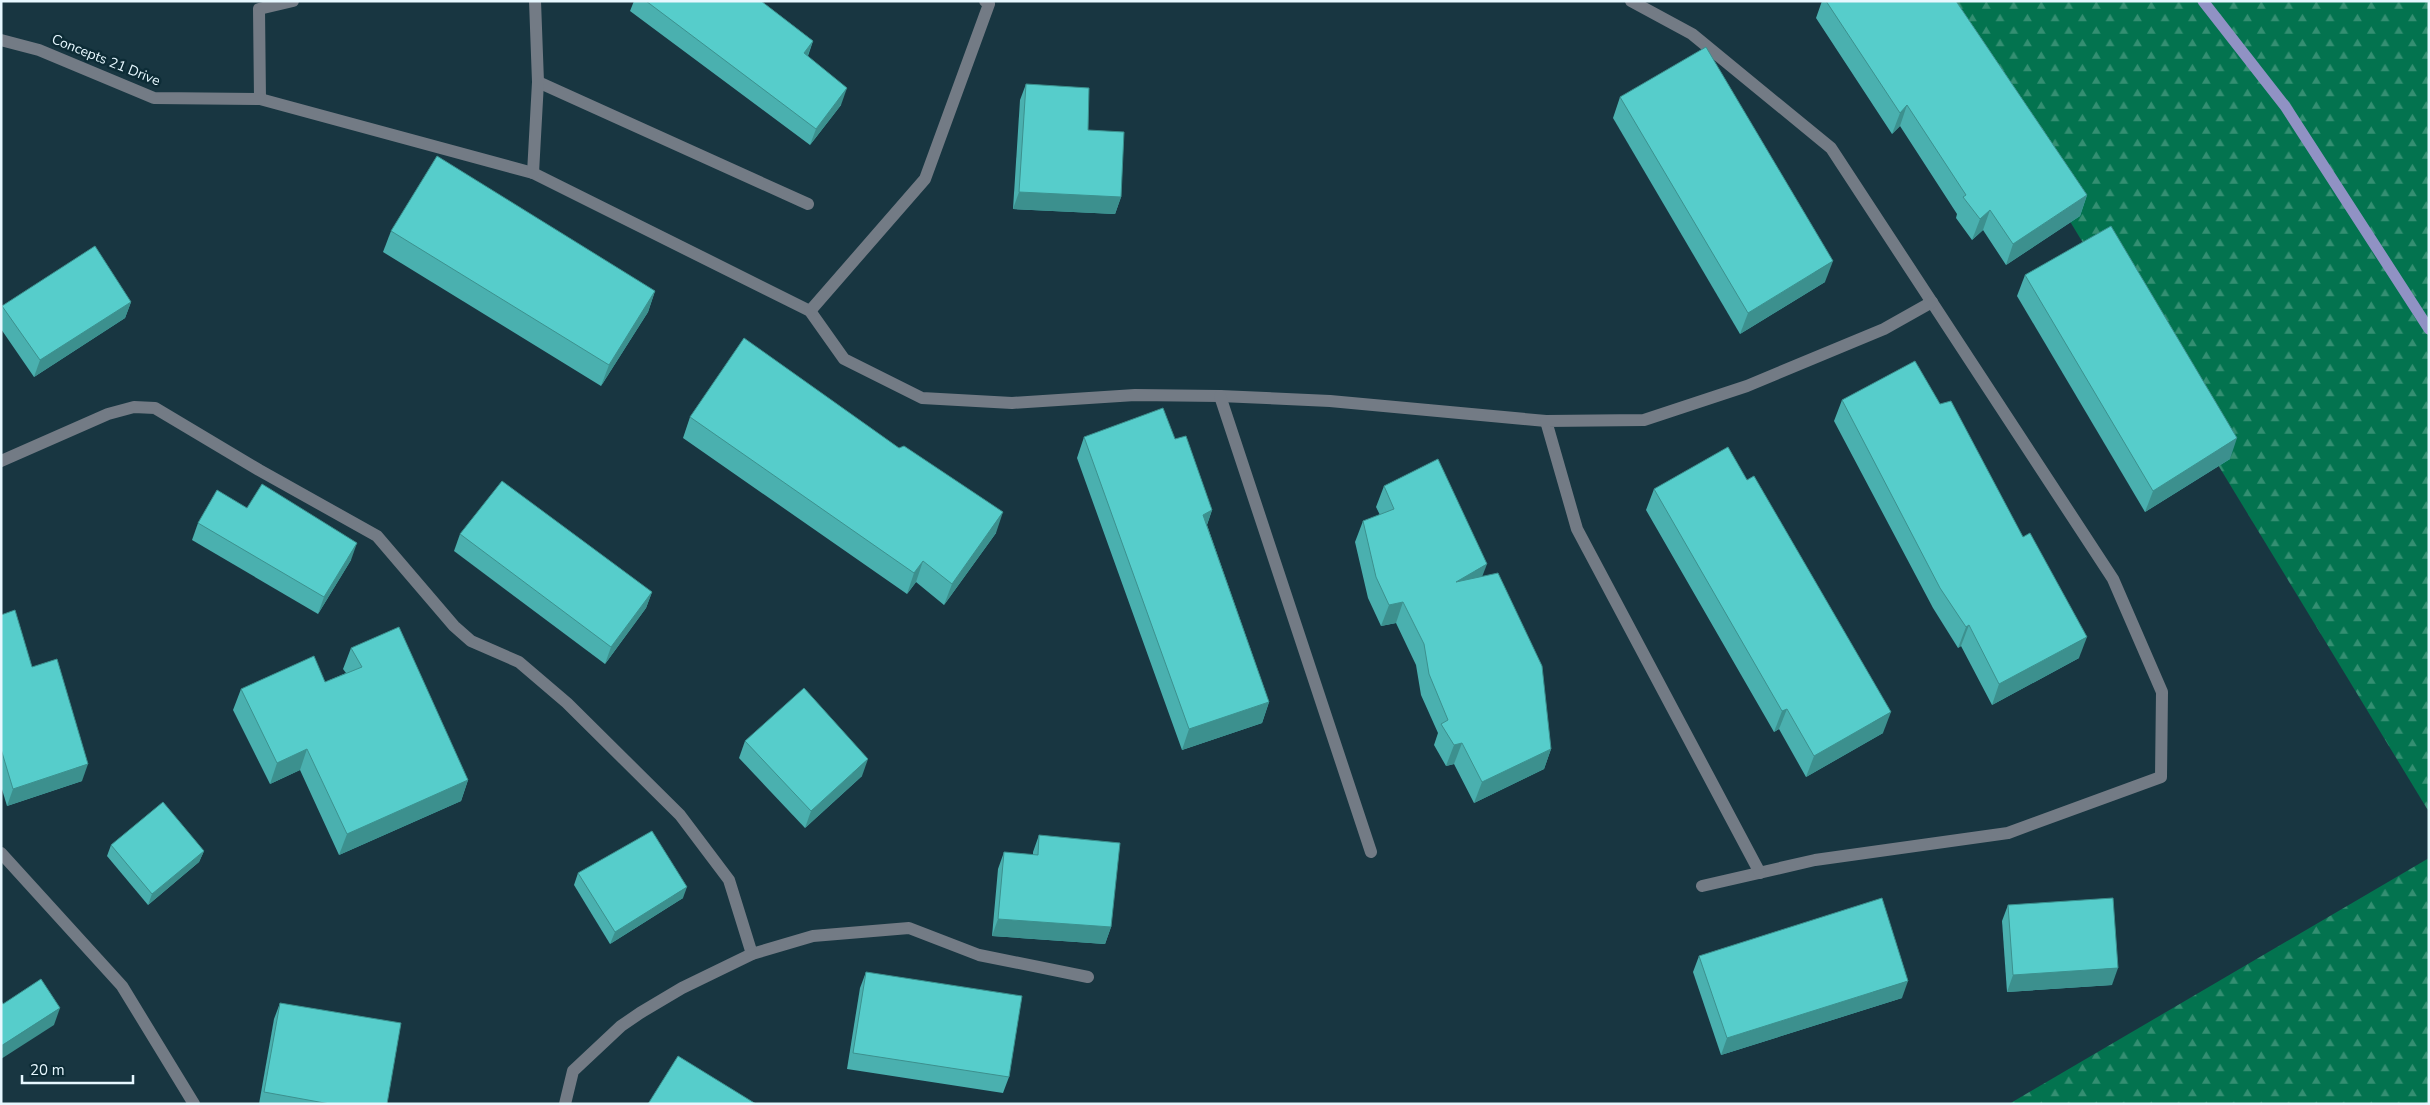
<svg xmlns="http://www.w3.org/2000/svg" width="2430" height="1105" font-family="'Nunito Sans',sans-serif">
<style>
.forest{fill:url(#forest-firs)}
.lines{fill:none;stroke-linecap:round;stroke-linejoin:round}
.stream{stroke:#9092c4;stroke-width:11}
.minor{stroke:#737b85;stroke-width:12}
.wall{fill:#4ab0af}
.shaded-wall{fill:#3c908e}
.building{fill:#56cdcb;stroke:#3c908e}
.labels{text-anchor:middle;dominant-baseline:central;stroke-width:5;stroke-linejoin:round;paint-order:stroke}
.street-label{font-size:14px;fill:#e7f8ff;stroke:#0d2c36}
</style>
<defs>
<pattern id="forest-firs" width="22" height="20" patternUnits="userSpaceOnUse" patternTransform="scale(1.25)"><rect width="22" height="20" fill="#03734f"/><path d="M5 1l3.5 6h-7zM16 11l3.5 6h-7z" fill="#348f72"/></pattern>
</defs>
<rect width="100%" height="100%" fill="#183641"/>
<g class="forest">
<path d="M1936,1h493v811z"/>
<path d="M2429,858v246h-420z"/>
</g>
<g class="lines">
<path class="stream" d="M2203,1l82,105 144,223"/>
<g class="minor">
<path d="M293,1l-34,8 1,90 273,74 277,138 34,48 78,39 90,5 123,-8 85,1 110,5 216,20"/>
<path d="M1631,1l61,33 139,114 282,431 49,113 -1,85 -153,56 -193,27 -113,26"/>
<path d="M1,40l38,10 115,48 106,1"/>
<path d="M538,82l270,122"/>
<path d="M533,173l5,-91 -3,-81"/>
<path d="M810,311l115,-132 64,-175 -4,-3"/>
<path d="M1220,396l151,456"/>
<path d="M1,461l107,-47 26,-7 21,1 104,62 118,66 77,90 17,15 48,21 48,41 113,112 49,65 23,74"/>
<path d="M1,853l121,133 72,118"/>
<path d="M1760,873l-183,-344 -31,-108 98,-1 103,-34 137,-57 48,-27"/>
<path d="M565,1104l8,-33 48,-45 19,-13 42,-25 70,-34 61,-18 96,-8 70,27 109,22"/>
</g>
</g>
<g class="wall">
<path d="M634,1h127l52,40 -5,15 33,49 -31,40 -180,-134z"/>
<path d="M1822,1h134l131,194 -7,21 -74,49 -23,-35 -11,10 -16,-22 1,-4 -57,-88 -8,8 -76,-116z"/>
<path d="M1026,84l62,46 33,67 -6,17 -102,-5 7,-109z"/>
<path d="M1620,97l205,185 -85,52 -127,-216z"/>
<path d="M391,231l264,60 -7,21 -47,74 -218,-134z"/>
<path d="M2025,275l205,184 -85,53 -128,-216z"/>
<path d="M131,302l-6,16 -91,59 -33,-48v-20l1,-3z"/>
<path d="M1842,400l237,258 -87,47 -31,-59 -3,2 -25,-40 -99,-187z"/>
<path d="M690,417l209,31 97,85 -52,72 -28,-23 -9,12 -224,-156z"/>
<path d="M1084,437l91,2 37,71 -5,15 62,177 -7,21 -80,27 -105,-292z"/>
<path d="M1384,486l98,91 69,172 -7,20 -70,34 -20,-39 -8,2 -12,-21 4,-12 -17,-38 -5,-30 -20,-42 -15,3 -13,-28 -13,-56 8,-21 17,-6 -4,-8z"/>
<path d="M1654,489l229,244 -77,44 -27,-48 -5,3 -128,-222z"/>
<path d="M247,508l104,52 -33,54 -126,-74 6,-17z"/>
<path d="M460,534l192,58 -6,16 -41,56 -151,-113z"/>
<path d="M1,615l31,52 50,114 -75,25 -6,-20z"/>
<path d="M351,648l117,132 -7,21 -122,54 -39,-85 -30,14 -37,-74 8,-21 84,-7 21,-9 -3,-4z"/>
<path d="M745,741l117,35 -57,52 -66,-70z"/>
<path d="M1039,835l72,92 -6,17 -113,-8 6,-67 6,-17 29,3v-3z"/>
<path d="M111,845l93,6 -5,11 -51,43 -41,-49z"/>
<path d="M578,873l105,25 -73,46 -36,-59z"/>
<path d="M2008,905l104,80 -105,7 -5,-71z"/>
<path d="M1699,956l203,42 -181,57 -28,-83z"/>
<path d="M866,972l143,105 -6,16 -156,-24 13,-81z"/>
<path d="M280,1003l107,101h-128l15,-85z"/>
</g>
<g class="shaded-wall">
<path d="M813,41l-6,16 -3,-4z"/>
<path d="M847,88l-6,17 -31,40 6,-16z"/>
<path d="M1907,105l-7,21 -8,8 8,-21z"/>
<path d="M1019,192l102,5 -6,17 -102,-5z"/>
<path d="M2087,195l-7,21 -74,49 7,-21z"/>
<path d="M1990,210l-7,20 -11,10 8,-21z"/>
<path d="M1833,261l-8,21 -85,52 8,-21z"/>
<path d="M655,291l-7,21 -47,74 8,-21z"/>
<path d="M131,302l-6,16 -91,59 6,-17z"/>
<path d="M2237,438l-7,21 -85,53 8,-21z"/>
<path d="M1212,510l-7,20 -2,-15z"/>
<path d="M1003,512l-7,21 -52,72 8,-21z"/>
<path d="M357,543l-6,17 -33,54 6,-17z"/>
<path d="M923,561l-7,21 -9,12 7,-21z"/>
<path d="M1487,564l-8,21 -23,-3z"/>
<path d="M652,592l-6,16 -41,56 6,-17z"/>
<path d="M1403,602l-7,21 -15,3 8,-21z"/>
<path d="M1969,625l-8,21 -3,2 8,-21z"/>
<path d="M2087,637l-8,21 -87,47 7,-21z"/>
<path d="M1269,702l-7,21 -80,27 7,-21z"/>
<path d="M1787,709l-8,20 -5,3 8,-21z"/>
<path d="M1891,712l-8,21 -77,44 8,-21z"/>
<path d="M1462,743l-8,21 -8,2 8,-21z"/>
<path d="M307,749l-7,21 -30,14 7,-21z"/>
<path d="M1551,749l-7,20 -70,34 8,-21z"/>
<path d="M868,759l-6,17 -57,52 6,-17z"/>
<path d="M88,764l-6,17 -75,25 6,-17z"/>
<path d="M468,780l-7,21 -122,54 8,-21z"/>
<path d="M204,851l-5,11 -51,43 4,-11z"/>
<path d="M687,887l-4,11 -73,46 5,-12z"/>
<path d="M998,919l113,8 -6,17 -113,-8z"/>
<path d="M2118,968l-6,17 -105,7 6,-17z"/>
<path d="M1908,981l-6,17 -181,57 6,-17z"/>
<path d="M60,1008l-6,17 -53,34v-13z"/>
</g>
<g class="building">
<path d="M646,1h115l52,40 -9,12 43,35 -31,41z"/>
<path d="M1826,1h130l131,194 -74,49 -23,-34 -10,9 -17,-22 3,-2 -59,-90 -7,8z"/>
<path d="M1706,47l127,214 -85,52 -128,-216z"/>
<path d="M1026,84l63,4 -1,42 36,2 -3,65 -102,-5z"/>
<path d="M437,156l218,135 -46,74 -218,-134z"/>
<path d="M2111,226l126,212 -84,53 -128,-216z"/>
<path d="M95,246l36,56 -91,58 -38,-54z"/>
<path d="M744,338l155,110 5,-2 99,66 -51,72 -29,-23 -9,12 -224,-156z"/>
<path d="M1915,361l25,43 11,-3 72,136 7,-4 57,104 -88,47 -30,-59 -3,2 -26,-39 -98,-188z"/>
<path d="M1163,408l12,31 11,-3 26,74 -9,5 66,187 -80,27 -105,-292z"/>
<path d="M1728,447l19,33 7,-4 137,236 -77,44 -27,-47 -5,2 -128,-222z"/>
<path d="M1438,459l49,105 -31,18 42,-9 44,93 9,83 -69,33 -20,-39 -8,2 -13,-21 7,-4 -19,-46 -5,-30 -21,-42 -14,3 -13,-28 -13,-56 31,-12 -10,-23z"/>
<path d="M502,481l150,111 -41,55 -151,-113z"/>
<path d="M262,484l95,59 -33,54 -126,-74 19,-33 30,18z"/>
<path d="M15,610l17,57 25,-8 31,105 -75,25 -12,-40v-134z"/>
<path d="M399,627l69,153 -121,54 -40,-85 -30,14 -36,-74 73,-33 11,26 37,-15 -11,-19z"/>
<path d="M804,688l64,71 -57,52 -66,-70z"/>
<path d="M163,802l41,49 -52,43 -41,-49z"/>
<path d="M652,831l35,56 -72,45 -37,-59z"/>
<path d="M1039,835l81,8 -9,84 -113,-8 6,-67 34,3z"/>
<path d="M1882,898l26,83 -181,57 -28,-82z"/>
<path d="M2113,898l5,70 -105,7 -5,-70z"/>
<path d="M866,972l156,24 -13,81 -156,-24z"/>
<path d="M41,979l19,29 -59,38v-45l2,3z"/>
<path d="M280,1003l121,20 -14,81h-57l-66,-12z"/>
<path d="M678,1056l78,48h-108z"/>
</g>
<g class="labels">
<g class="street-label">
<text transform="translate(106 60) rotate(22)">Concepts 21 Drive</text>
</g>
</g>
<rect width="2430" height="1105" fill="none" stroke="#e7f8ff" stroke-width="5"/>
<path d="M22 1075v8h111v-8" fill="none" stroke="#e7f8ff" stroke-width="2.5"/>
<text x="30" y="1075" font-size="15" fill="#e7f8ff" stroke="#0d2c36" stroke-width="4" paint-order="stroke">20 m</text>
</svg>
